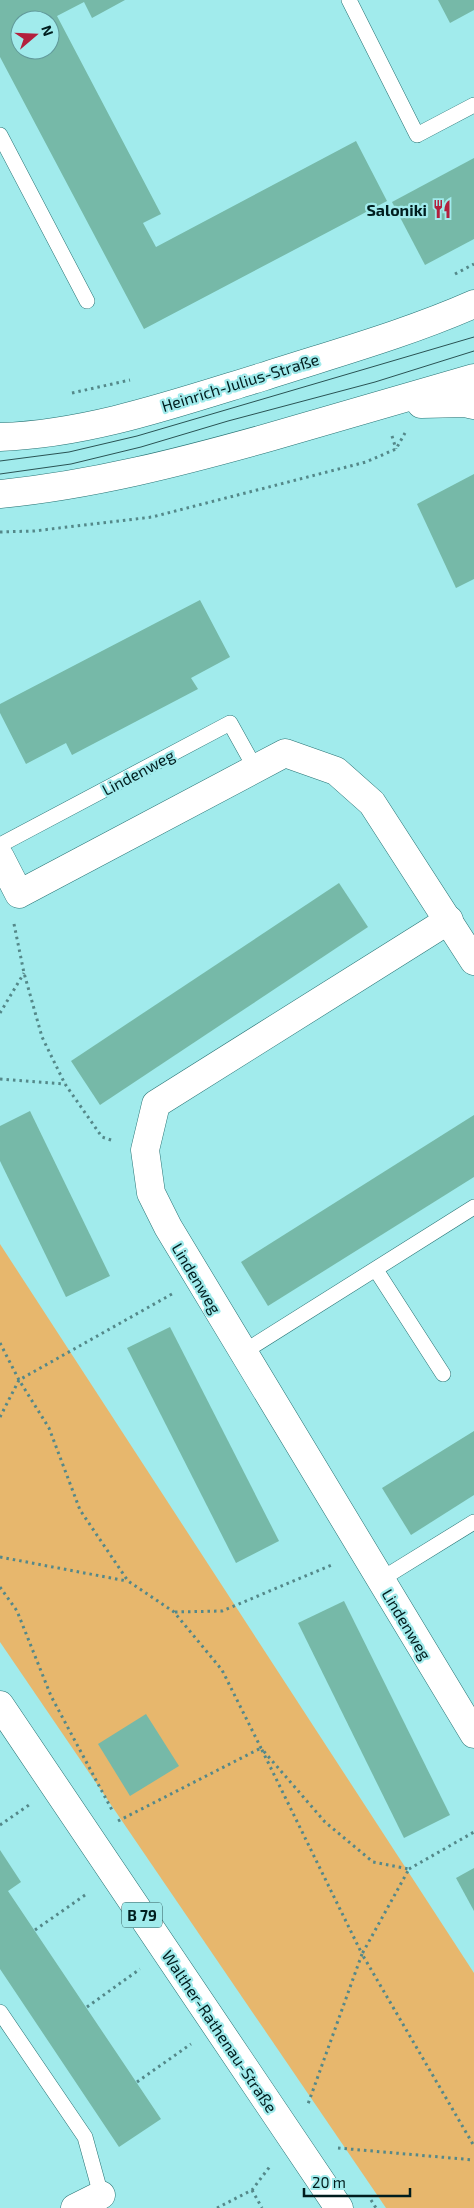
<svg xmlns="http://www.w3.org/2000/svg" width="474" height="2208" font-family="'Exo 2',sans-serif">
<style>
.green{fill:#e7b76d}
.building{fill:#76b9a8;fill-rule:evenodd}
.lines{fill:none;stroke-linecap:round;stroke-linejoin:round}
.lane-casing{stroke:#277374;stroke-width:16}
.street-casing{stroke:#277374;stroke-width:29}
.secondary-casing{stroke:#277374;stroke-width:29}
.primary-casing{stroke:#277374;stroke-width:29}
.path{stroke:#548889;stroke-width:3;stroke-dasharray:2.5 4;stroke-linecap:butt}
.lane{stroke:#fff;stroke-width:15}
.street{stroke:#fff;stroke-width:28}
.secondary{stroke:#fff;stroke-width:28}
.primary{stroke:#fff;stroke-width:28}
.tram{stroke:#2a5354;stroke-width:1}
.labels{text-anchor:middle;dominant-baseline:central;stroke-width:4.5;stroke-linejoin:round;paint-order:stroke}
.shield{fill:#a1ebec;stroke:#305b5c;stroke-width:1}
.shield-label{font-size:15px;font-weight:bold;fill:#001d1e}
.poi-label{font-size:16px;font-weight:bold;fill:#001d1e;stroke:#a1ebec;text-anchor:end}
.street-label{font-size:16px;fill:#001d1e;stroke:#a1ebec}
</style>
<rect width="100%" height="100%" fill="#a1ebec"/>
<path class="green" d="M0,1244l474,729v235h-88l-386,-566z"/>
<g class="building">
<path d="M0,0h125l-33,18 -8,-16 -27,14 104,198 -18,9 13,24 200,-106 31,60 -243,128 -144,-272zM20,20h30v30h-30z"/>
<path d="M438,0h36v10l-24,13z"/>
<path d="M474,158v81l-49,26 -33,-63z"/>
<path d="M474,474v105l-18,9 -39,-84z"/>
<path d="M200,600l30,57 -39,21 7,11 -126,66 -6,-12 -40,21 -26,-51v-9z"/>
<path d="M339,883l29,44 -268,178 -29,-44z"/>
<path d="M30,1111l80,165 -44,21 -66,-136v-35z"/>
<path d="M474,1115v62l-206,129 -27,-44z"/>
<path d="M170,1327l109,214 -43,22 -109,-215z"/>
<path d="M474,1431v64l-63,40 -29,-47z"/>
<path d="M344,1601l106,214 -46,23 -106,-215z"/>
<path d="M146,1714l33,52 -49,30 -32,-52z"/>
<path d="M0,1850l21,32 -13,9 153,228 -42,28 -119,-178z"/>
<path d="M474,1868v43l-18,-33z"/>
</g>
<g class="lines">
<g class="lane-casing">
<g id="lane">
<path d="M349,0l68,135 57,-30"/>
<path d="M0,135l87,166"/>
<path d="M0,845l230,-122 25,45"/>
<path d="M376,1270l67,104"/>
<path d="M242,1353l232,-146"/>
<path d="M380,1580l94,-58"/>
<path d="M0,2012l85,125 16,58"/>
</g>
</g>
<g class="street-casing">
<g id="street">
<path d="M0,857l19,37 266,-141 51,18 36,32 102,158"/>
<path d="M449,920l-293,184 -11,46 6,43 17,34 306,507"/>
<path d="M75,2208l26,-13"/>
</g>
</g>
<g class="secondary-casing">
<g id="secondary">
<path d="M421,404l44,-1 9,2"/>
<path d="M0,437c89,-3 177,-34 262,-60 71,-23 144,-43 212,-73"/>
<path d="M0,494c92,-9 181,-32 270,-57 68,-19 136,-39 204,-59"/>
</g>
</g>
<g class="primary-casing">
<path id="primary" d="M0,1705l339,503"/>
</g>
<g class="path">
<path d="M455,274l19,-10"/>
<path d="M72,393l58,-13"/>
<path d="M392,436l4,13"/>
<path d="M0,532l34,-1 118,-14 214,-55 30,-13 9,-16"/>
<path d="M14,924l10,49 18,64 23,47 37,53 12,4"/>
<path d="M0,1013l24,-40"/>
<path d="M0,1079l65,5"/>
<path d="M0,1343l19,37 30,48 31,82 48,71 46,31 48,58 39,78 64,74 48,40 36,7 -47,85 112,192"/>
<path d="M0,1417l19,-37 153,-86"/>
<path d="M0,1557l127,24"/>
<path d="M0,1587l17,24 34,85 61,114"/>
<path d="M175,1612l47,-1 112,-47"/>
<path d="M118,1821l143,-73 101,206 -54,150"/>
<path d="M0,1825l29,-20"/>
<path d="M409,1869l65,-37"/>
<path d="M35,1930l53,-37"/>
<path d="M87,2007l53,-38"/>
<path d="M137,2082l54,-38"/>
<path d="M338,2148l136,12"/>
<path d="M252,2190l10,18"/>
<path d="M371,2200l5,8"/>
<path d="M217,2208l35,-18 19,-25"/>
</g>
<use href="#lane" class="lane"/>
<use href="#street" class="street"/>
<use href="#secondary" class="secondary"/>
<use href="#primary" class="primary"/>
<g class="tram">
<path d="M0,461l69,-9 68,-16 337,-99"/>
<path d="M0,474l71,-10 70,-17 87,-26 147,-39 99,-31"/>
</g>
</g>
<defs>
<g id="restaurant-bare" transform="scale(1.5)"><path d="M-5-6h1v4h1v-4h1v4h1v-4h1v5L-1.5 .5V6h-2V.5L-5-1ZM5-6V6H3V1.5H1.5Q1.5-4 5-6Z" fill="#b3203d" stroke="#a1ebec" stroke-width="2.5" paint-order="stroke"/></g>
</defs>
<g fill-rule="evenodd">
<use href="#restaurant-bare" x="442" y="209"/>
</g>
<g class="labels">
<rect class="shield" x="122" y="1902.5" width="40" height="25" rx="4"/>
<g class="shield-label">
<text x="142" y="1915">B 79</text>
</g>
<g class="poi-label">
<text x="427" y="209">Saloniki</text>
</g>
<g class="street-label">
<text transform="translate(240 382) rotate(-17)">Heinrich-Julius-Straße</text>
<text transform="translate(138 772) rotate(-28)">Lindenweg</text>
<text transform="translate(197 1278) rotate(59)">Lindenweg</text>
<text transform="translate(407 1624) rotate(59)">Lindenweg</text>
<text transform="translate(220 2031) rotate(56)">Walther-Rathenau-Straße</text>
</g>
</g>
<g transform="translate(35 35) rotate(71)"><circle r="24" fill="#a1ebec" stroke="#61999a"/>
<path d="M0-4L9 19L0 12L-9 19Z" fill="#b3203d"/>
<text y="-8" font-size="14" font-weight="bold" text-anchor="middle" fill="#001d1e">N</text>
</g>
<path d="M304 2188v8h106v-8" fill="none" stroke="#001d1e" stroke-width="2.5"/>
<text x="312" y="2188" font-size="15" fill="#001d1e" stroke="#a1ebec" stroke-width="4" paint-order="stroke">20 m</text>
</svg>
